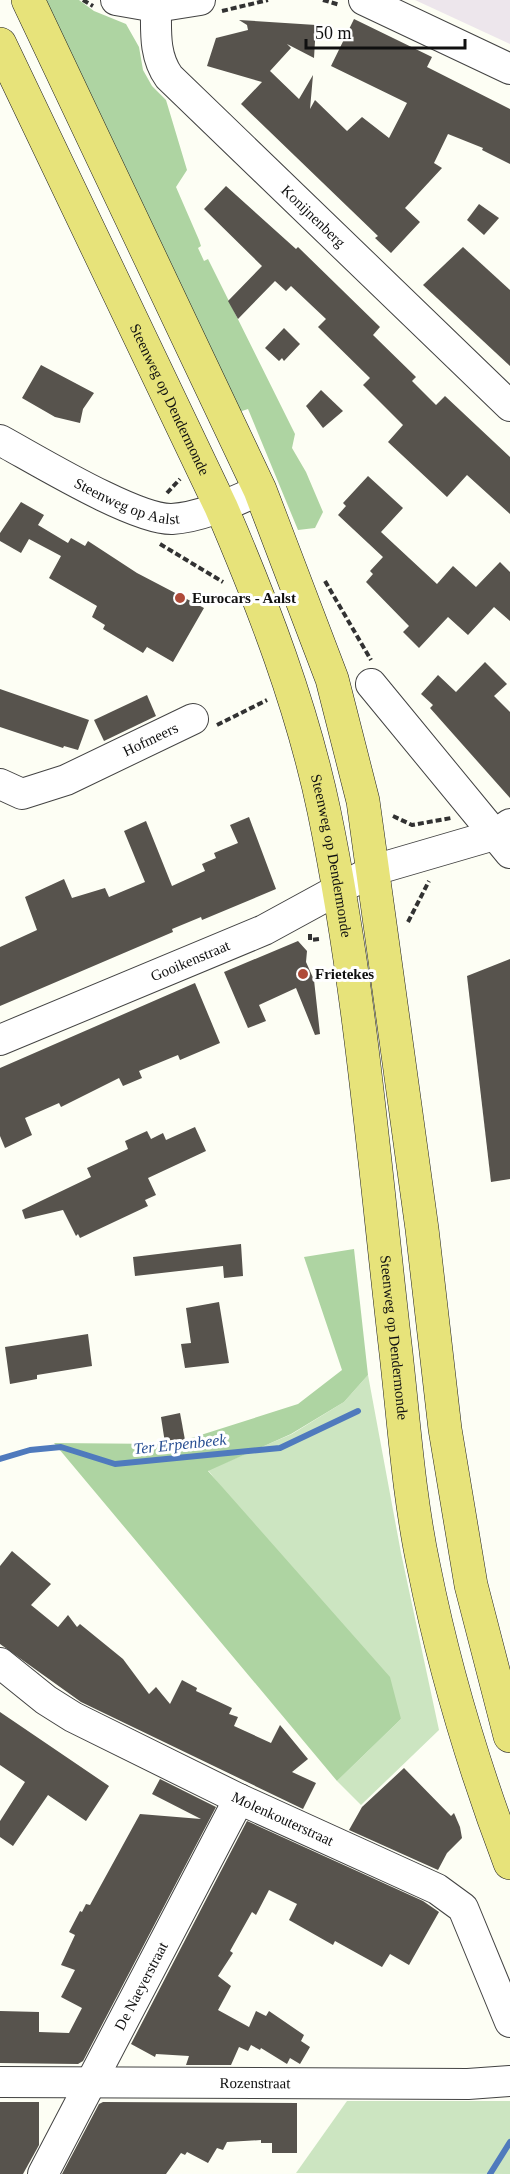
<svg xmlns="http://www.w3.org/2000/svg" width="510" height="2174" font-family="Georgia,serif">
<style>
.industrial{fill:#ede6ec}
.green{fill:#cce5c1}
.forest{fill:#aed4a2}
.lines{fill:none;stroke-linecap:round;stroke-linejoin:round}
.stream{stroke:#4f7abd;stroke-width:6}
.building{fill:#57534d}
.minor-casing{stroke:#434343;stroke-width:32}
.major-casing{stroke:#212121;stroke-width:34}
.path{stroke:#323232;stroke-width:4;stroke-dasharray:6 3;stroke-linecap:butt}
.minor{stroke:#fff;stroke-width:30}
.major{stroke:#e7e37a;stroke-width:33}
.poi-dot{fill:#af4b39;stroke:#fff;stroke-width:2}
.labels{text-anchor:middle;dominant-baseline:central;stroke-width:6;stroke-linejoin:round;paint-order:stroke}
.street-label{font-size:15px;fill:#101010;stroke:#fff}
.poi-label{font-size:15px;font-weight:bold;fill:#101010;stroke:#fff;text-anchor:start}
.water-label{font-size:16px;font-style:italic;fill:#284e93;stroke:#fff}
</style>
<rect width="100%" height="100%" fill="#fdfef4"/>
<path class="industrial" d="M415,0h95v44z"/>
<g class="green">
<path d="M368,1375l33,178 38,177 -78,75 -24,-24 64,-62 -193,-249 84,-36 52,-32z"/>
<path d="M347,2101h163v73l-214,-1z"/>
</g>
<g class="forest">
<path d="M41,0h38l15,11 32,13 13,23 4,23 9,16 14,14 21,70 -11,17 23,53 2,6 -3,2 6,13 4,-2 87,175 -3,14 14,24 17,40 -8,16 -17,2 -50,-121 -9,3z"/>
<path d="M354,1249l14,126 -24,27 -53,32 -83,37 182,206 11,42 -64,62 -283,-338 111,1 20,-4 113,-36 44,-34 -38,-113z"/>
</g>
<g class="lines">
<g class="stream">
<path d="M0,1459l30,-9 31,-3 54,17 165,-16 78,-37"/>
<path d="M490,2174l20,-32"/>
</g>
</g>
<g class="building">
<path d="M354,19l78,38 -5,10 83,42v55l-28,-14 1,-2 -35,-14 -14,29 8,5 -37,40 15,14 -29,31 -16,-15 3,-2 -137,-132 21,-22 -55,-16 9,-28 32,-8 -1,-5 -8,-5 77,5 -2,33 -27,-14 4,4 -21,23 29,28 14,-24 -3,34 5,-9 32,31 15,-14 27,21 18,-35 -76,-37z"/>
<path d="M226,186l70,63 2,-2 82,80 -7,8 43,42 -4,4 24,24 9,-9 65,61v57l-43,-39 -20,22 -59,-55 15,-17 -40,-40 7,-7 -52,-51 8,-8 -35,-33 -5,5 -11,-10 -37,38 -10,-18 34,-35 -58,-57z"/>
<path d="M479,204l20,14 -15,17 -17,-15z"/>
<path d="M463,247l47,43v76l-87,-81z"/>
<path d="M284,328l16,16 -16,17 -2,-3 -3,3 -14,-13z"/>
<path d="M41,365l53,28 -11,16 -3,14 -25,-6 -33,-19z"/>
<path d="M321,390l22,21 -20,17 -17,-22z"/>
<path d="M368,476l35,32 -22,24 56,52 16,-18 23,21 24,-25 10,10v49l-16,-14 -26,28 -20,-18 -29,31 -16,-16 6,-6 -43,-44 7,-8 -3,-3 13,-14 -45,-42 8,-9 -3,-3z"/>
<path d="M21,502l23,13 -6,10 30,18 3,-5 14,8 3,-5 49,32 67,35 -31,54 -26,-15 -4,6 -40,-24 2,-4 -13,-8 5,-11 -48,-28 12,-22 -32,-17 -8,14 -21,-12v-8z"/>
<path d="M485,662l22,22 -13,12 16,16v86l-80,-90 3,-3 -12,-11 17,-19 18,17z"/>
<path d="M0,689l89,31 -11,30 -14,-4 -1,2 -63,-21z"/>
<path d="M147,695l9,21 -52,25 -10,-21z"/>
<path d="M249,817l27,72 -74,31 -1,-3 -29,12 1,3 -173,74v-59l37,-17 -12,-33 39,-18 8,19 33,-10 4,9 36,-15 -21,-51 22,-10 26,65 33,-15 -3,-7 14,-6 -2,-5 24,-10 -8,-18z"/>
<path d="M298,941l9,10 -1,11 8,18 6,54 -5,1 -19,-47 -37,17 7,16 -18,7 -24,-56z"/>
<path d="M510,959v220l-19,3 -24,-206z"/>
<path d="M195,983l25,60 -40,17 -2,-5 -39,16 3,7 -19,8 -4,-8 -58,29 -2,-4 -34,15 7,17 -27,13 -5,-12v-68z"/>
<path d="M195,1127l11,24 -58,27 8,17 -11,5 3,6 -68,32 -2,-4 -2,2 -13,-26 -38,9 -3,-9 69,-33 -4,-9 41,-19 -3,-8 22,-10 4,8 12,-6 3,7z"/>
<path d="M241,1244l2,32 -19,2 -1,-12 -88,10 -2,-19z"/>
<path d="M219,1302l10,61 -44,5 -4,-24 10,-1 -5,-35z"/>
<path d="M88,1334l4,32 -55,9v4l-27,5 -5,-37z"/>
<path d="M180,1413l5,27 -20,3 -4,-26z"/>
<path d="M12,1551l39,33 -20,21 27,22 10,-12 9,12 3,-3 43,35 26,35 7,-7 14,17 12,-24 15,8 -1,3 36,17 -3,6 9,3 -4,9 37,17 9,-18 28,34 -16,13 24,11 -13,26 -222,-107 -81,-58v-78z"/>
<path d="M0,1712l109,74 -23,35 -38,-26 -35,51 -13,-9v-16l25,-39 -25,-17z"/>
<path d="M404,1768l47,48 3,-3 6,14 2,11 -15,15 -9,17 -89,-40 13,-23z"/>
<path d="M160,1779l56,28 -133,254 -5,3 -78,-1v-52l39,1v20l30,1 13,-25 -21,-11 14,-27 -14,-5 14,-30 -6,-3 11,-21 2,1 4,-8 4,1 50,-91 61,5 -49,-25z"/>
<path d="M247,1821l176,80 16,11 -30,53 -19,-11 -8,13 -47,-26 -2,4 -44,-25 8,-16 -28,-14 -13,25 -4,-3 -22,39 3,2 -15,23 13,10 -13,24 31,17 7,-16 10,5 3,-5 35,24 -3,6 9,6 -10,17 -10,-6 -3,6 -26,-16 -1,2 -9,-5 -3,6 -9,-4 -8,18h-45l3,-9 -33,-2 -1,3 -24,-13z"/>
<path d="M0,2102h39v43l-16,29h-23z"/>
<path d="M103,2102l194,1v50h-25v-10h-11v-3l-34,2 -4,8 -6,-2 -9,15 -21,-11 -2,3 -4,-2 -15,21h-104l37,-70z"/>
</g>
<g class="lines">
<g class="minor-casing">
<g id="minor">
<path d="M116,0l40,7 44,-7"/>
<path d="M364,0l146,69"/>
<path id="s1" d="M156,7c0,25 -2,49 13,70l341,329"/>
<path id="s2" d="M0,440c37,20 135,80 172,79 31,-2 60,-17 88,-29"/>
<path d="M371,684l139,169"/>
<path id="s3" d="M0,784l22,10 44,-14 127,-61"/>
<path id="s4" d="M0,1040l264,-110 110,-60 120,-35 16,-11"/>
<path id="s5" d="M0,1663l46,37 27,17 166,82 198,90 26,19 47,114"/>
<path id="s6" d="M0,2082l468,2 42,-3"/>
<path id="s7" d="M43,2174l196,-375"/>
</g>
</g>
<g class="major-casing">
<g id="major">
<path d="M28,0l232,490 72,189 31,122 59,428 23,200 26,156 39,151"/>
<path id="s8" d="M0,44l221,463c42,98 81,199 103,304 37,178 51,362 72,542 8,71 13,145 28,215 20,100 50,200 86,295"/>
</g>
</g>
<g class="path">
<path d="M83,0l10,6"/>
<path d="M323,0l17,5"/>
<path d="M222,11l46,-11"/>
<path d="M167,493l13,-14"/>
<path d="M160,544l63,38"/>
<path d="M325,581l46,79"/>
<path d="M217,725l50,-25"/>
<path d="M393,816l19,9 39,-7"/>
<path d="M408,922l21,-41"/>
<path d="M310,934v6l10,-1"/>
</g>
<use href="#minor" class="minor"/>
<use href="#major" class="major"/>
</g>
<g class="poi-dot">
<circle cx="180" cy="598" r="6"/>
<circle cx="303" cy="974" r="6"/>
</g>
<g class="labels">
<g class="street-label">
<text stroke="none"><textPath href="#s1" startOffset="273">Konijnenberg</textPath></text>
<text stroke="none"><textPath href="#s8" startOffset="394">Steenweg op Dendermonde</textPath></text>
<text stroke="none"><textPath href="#s2" startOffset="142">Steenweg op Aalst</textPath></text>
<text stroke="none"><textPath href="#s3" startOffset="164">Hofmeers</textPath></text>
<text stroke="none"><textPath href="#s8" startOffset="880">Steenweg op Dendermonde</textPath></text>
<text stroke="none"><textPath href="#s4" startOffset="206">Gooikenstraat</textPath></text>
<text stroke="none"><textPath href="#s8" startOffset="1366">Steenweg op Dendermonde</textPath></text>
<text stroke="none"><textPath href="#s5" startOffset="324">Molenkouterstraat</textPath></text>
<text stroke="none"><textPath href="#s7" startOffset="212">De Naeyerstraat</textPath></text>
<text stroke="none"><textPath href="#s6" startOffset="255">Rozenstraat</textPath></text>
</g>
<g class="poi-label">
<text x="192" y="598">Eurocars - Aalst</text>
<text x="315" y="974">Frietekes</text>
</g>
<g class="water-label">
<text transform="translate(180 1444) rotate(-6)">Ter Erpenbeek</text>
</g>
</g>
<path d="M306 39v9h159v-9" fill="none" stroke="#101010" stroke-width="3"/>
<text x="315" y="39" font-size="18" fill="#101010" stroke="#ffffff" stroke-width="4.5" paint-order="stroke">50 m</text>
</svg>
